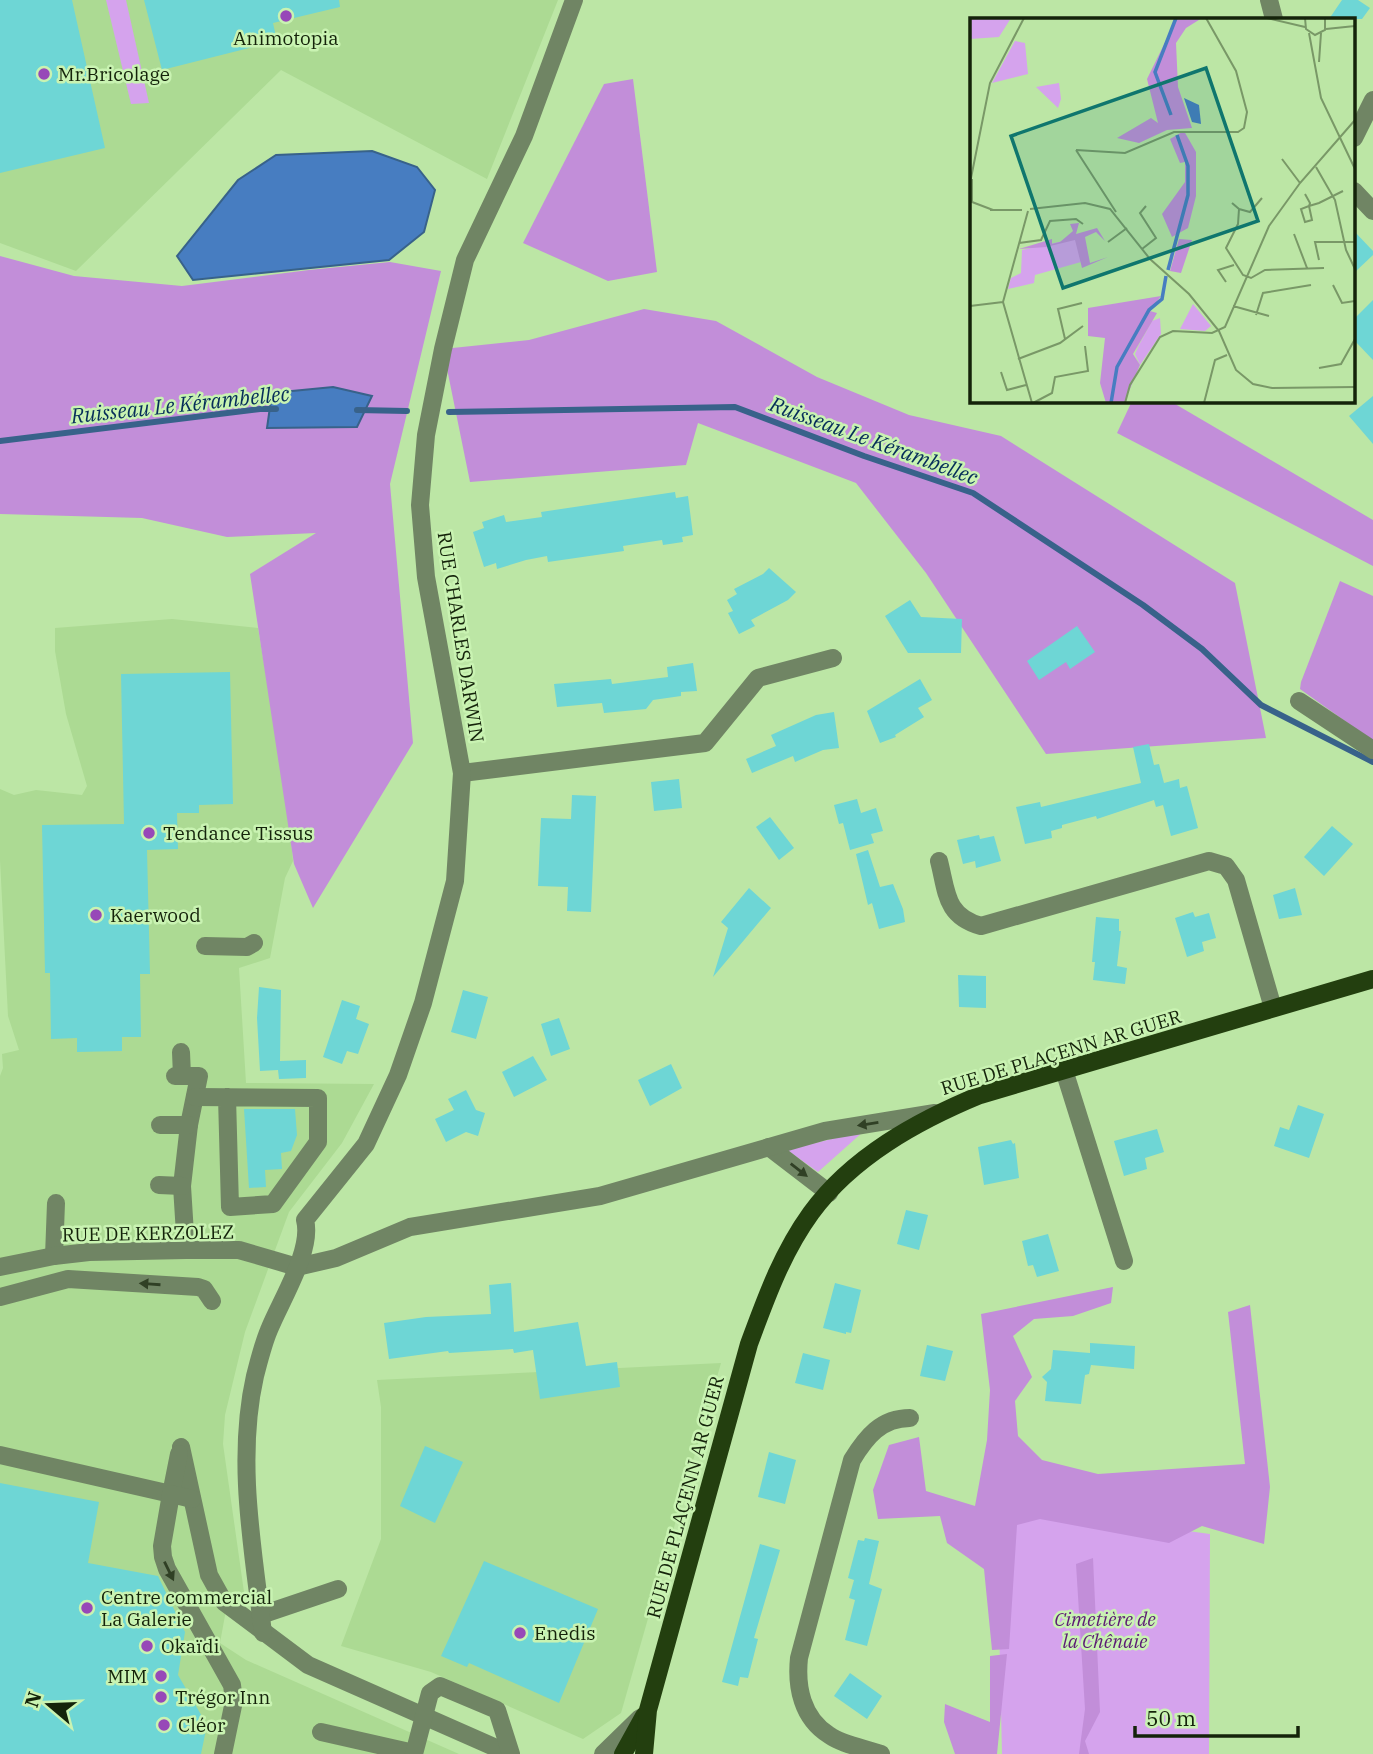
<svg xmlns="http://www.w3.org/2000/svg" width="1373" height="1754" font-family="'IBM Plex Serif',serif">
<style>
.built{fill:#acda93}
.green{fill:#d5a3ed}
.forest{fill:#c28ed9}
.water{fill:#477dc1;stroke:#38628a;stroke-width:2}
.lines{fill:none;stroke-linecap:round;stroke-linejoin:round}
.stream{stroke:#38628a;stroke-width:6}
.building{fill:#6ed6d5}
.minor{stroke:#708564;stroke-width:18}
.major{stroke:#233f0f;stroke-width:18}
.oneway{fill:#304025}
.poi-dot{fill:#9748b8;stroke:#c9f3b2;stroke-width:2.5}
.labels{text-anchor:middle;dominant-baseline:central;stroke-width:5;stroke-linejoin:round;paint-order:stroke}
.poi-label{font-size:19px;fill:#14230a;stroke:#c9f3b2;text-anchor:start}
.street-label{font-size:19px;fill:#14230a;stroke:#c9f3b2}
.park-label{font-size:19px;font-style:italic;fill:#5d1c75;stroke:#c9f3b2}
.water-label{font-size:21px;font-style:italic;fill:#062d59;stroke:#c9f3b2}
.inset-river{fill:none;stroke:#477dc1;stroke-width:3.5}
.inset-road{fill:none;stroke:#799867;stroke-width:2}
.view{fill:#0f766e;fill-opacity:0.15;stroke:#0f766e;stroke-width:3.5}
.inset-edge{fill:none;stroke:#14230a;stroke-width:3.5}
</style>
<rect width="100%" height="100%" fill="#bce6a5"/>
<g class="built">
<path d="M0,0h558l-71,179 -206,-109 -205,201 -76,-28z"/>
<path d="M172,619l86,9 29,174 6,59 -8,17 -15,80 -31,10 7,115 128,1 -32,59 -53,69 -44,120 -20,83 -2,29 21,148 -18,18 -6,33 26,17 213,94h-459v-678l3,-8 -1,-14 17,-4 -11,-34 -8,-156v-71l14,6 22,-5 46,5 5,-9 -21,-72 -11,-63v-23z"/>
<path d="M721,1363l-100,350 -38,26 -152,-67 -90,-26 40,-107v-132l-4,-27z"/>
</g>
<g class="green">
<path d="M106,0h20l23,103 -18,1z"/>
<path d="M864,1131l-46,41 -31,-22z"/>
<path d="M1004,1506l206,28 -1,220h-207l-3,-132z"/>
</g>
<g class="forest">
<path d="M633,79l24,193 -49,9 -85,-38 81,-159z"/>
<path d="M0,256l74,20 108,10 127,-16 81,-8 51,9 -51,213 23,259 -100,165 -19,-44 -44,-290 66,-41 -89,4 -85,-19 -142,-4z"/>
<path d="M644,309l72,12 101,56 92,38 92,21 234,147 31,155 -220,16 -120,-181 -70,-90 -158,-60 -12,42 -216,17 -27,-133 86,-9z"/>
<path d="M1132,401h38l203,119v46l-256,-133z"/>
<path d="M1340,581l33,15v145l-73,-52 1,-7z"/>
<path d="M1113,1287l-2,16 -38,13 -39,3 -21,17 19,41 -17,24 3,35 24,24 56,14 147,-10 -17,-152 22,-7 20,182 -6,57 -62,-18 -33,17 -129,-24 -23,6 -8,124 -17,1 -8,-81 -37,-26 -7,-27 -62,3 -5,-29 16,-45 30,-8 7,54 49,15 12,-66 3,-50 -9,-76z"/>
<path d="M1093,1558l7,154 -15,29 4,13h-10l6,-45 -9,-145z"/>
<path d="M1007,1654l-10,100h-42l-11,-32 1,-18 45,18v-66z"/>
</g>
<g class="water">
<path d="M372,151l45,16 18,23 -11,42 -35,28 -196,20 -16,-24 61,-76 38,-25z"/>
<path d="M333,387l39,9 -15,31 -90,1 5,-35z"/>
</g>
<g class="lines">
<g class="stream">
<path d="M357,410l50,1"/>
<path d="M449,412l286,-5 129,49 109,37 170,112 59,44 59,56 112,57"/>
<path d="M0,441l260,-32h16"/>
</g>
</g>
<g class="building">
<path d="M0,0h72l33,148 -105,25z"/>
<path d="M144,0h195l1,7 -67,16 4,18 -115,29z"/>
<path d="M1342,0h16l12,8 -8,11h-33z"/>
<path d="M1354,231l19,20v4l-19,18z"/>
<path d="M1373,300v60l-19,-20v-21z"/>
<path d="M1373,396v48l-24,-28z"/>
<path d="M675,492l1,6 12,-2 5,39 -11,2 1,5 -20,3 -1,-5 -39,6 1,5 -76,11 -1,-6 -21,4 -29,9 -1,-6 -12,4 -11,-35 11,-4 -2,-6 22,-7 2,7 36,-5 -1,-5z"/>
<path d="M769,568l27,24 -8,8 -37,20 4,6 -16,8 -11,-21 5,-2 -6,-11 10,-6 -3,-5 29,-15z"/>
<path d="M910,600l11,17 41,2 -1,34h-53l-23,-37z"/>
<path d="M1077,626l18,26 -25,17 -4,-7 -27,18 -12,-19z"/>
<path d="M693,663l4,28 -16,1v4l-28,4 -7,9 -42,4 -2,-10 -45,4 -3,-23 57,-5 1,5 56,-7 -1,-10z"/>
<path d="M230,672l3,132 -34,1v8h-22l1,36 -31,1 3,124h-10l1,63h-19v14l-45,1v-14l-26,1 -1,-66h-5l-3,-148 82,-1 -3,-150z"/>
<path d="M920,679l12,21 -14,8 6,9 -29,18 1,2 -16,6 -13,-32z"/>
<path d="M834,712l5,36 -16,2 -28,12 -2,-6 -41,17 -6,-14 30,-13 -5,-11 45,-20z"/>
<path d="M1149,744l5,21 5,-1 5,19 15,-4 1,9 7,-2 11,42 -27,8 -8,-31 -7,2 -2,-7 -57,19 -1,-3 -34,9v3l-11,3 1,7 -27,6 -9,-37 24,-5 1,5 100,-24 -8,-36z"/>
<path d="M679,779l3,29 -28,3 -3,-29z"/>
<path d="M572,795l24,1 -5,116 -24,-1 1,-24 -30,-1 3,-68 30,1z"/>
<path d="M857,799l4,14 15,-5 7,23 -12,3 3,9 -24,7 -7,-27 -4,1 -5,-19z"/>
<path d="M770,817l24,31 -15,12 -23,-33z"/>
<path d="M1332,826l21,18 -29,32 -20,-19z"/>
<path d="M979,835l1,4 14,-3 7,25 -25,7 -1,-7 -12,3 -6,-24z"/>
<path d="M868,850l12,37 13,-3 10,25 2,13 -26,7 -7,-26 -4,2 -12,-51z"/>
<path d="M749,888l22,20 -58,69 15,-49 -7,-6z"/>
<path d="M1295,888l7,27 -23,4 -6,-24z"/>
<path d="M1193,912l2,5 14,-4 7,25 -14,4 2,9 -17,6 -12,-39z"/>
<path d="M1096,917l23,2v12h2l-4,35 10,2 -2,16 -32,-4 2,-18h-3z"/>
<path d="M958,975l28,1v32l-27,-1z"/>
<path d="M259,987l22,3 -1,71 26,-1v18l-27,1 -1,-9 -18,1 -3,-53z"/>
<path d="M463,990l25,7 -12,42 -25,-7z"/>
<path d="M342,1000l18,6 -4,13 13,5 -11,30 -11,-3 -5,13 -19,-7z"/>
<path d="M559,1018l11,31 -19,7 -10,-32z"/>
<path d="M533,1056l14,24 -33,17 -12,-25z"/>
<path d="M671,1064l11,24 -32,18 -12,-26z"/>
<path d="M466,1090l10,20 9,3 -7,23 -12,-4 -20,10 -11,-23 19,-9 -6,-11z"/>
<path d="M1298,1105l26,9 -15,44 -35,-12 6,-19 9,3z"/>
<path d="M244,1109h51l2,26 -6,16 -10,2 1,16 -17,1 1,17 -17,1z"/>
<path d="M1157,1129l7,23 -19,6 2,11 -23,7 -10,-35z"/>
<path d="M1011,1140l2,4 2,-1 4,35 -35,7 -6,-38z"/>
<path d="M906,1210l22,5 -9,35 -22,-6z"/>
<path d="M1048,1234l11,37 -22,6 -4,-12 -5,1 -6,-25z"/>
<path d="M511,1283l3,49 64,-10 8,44 31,-4 3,25 -80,12 -7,-49 -19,3 -1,-4 -64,4 -1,-2 -59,8 -5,-36 42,-6 65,-3 -2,-29z"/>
<path d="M835,1283l26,7 -10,43 -5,-1v2l-23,-6z"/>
<path d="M1090,1343l45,3 -1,23 -43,-4 -2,9 -4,1 -4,29 -36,-3 2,-19 -5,-5 9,-8 2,-19 37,3z"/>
<path d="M927,1345l26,6 -8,30 -25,-5z"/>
<path d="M803,1353l27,7 -7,30 -28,-7z"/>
<path d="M425,1446l38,16 -28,61 -35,-17z"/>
<path d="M769,1452l27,8 -11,44 -27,-7z"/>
<path d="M0,1483l99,19 -11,61 70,13 27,56 -7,43 29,50 -6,29h-201z"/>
<path d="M865,1538l14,3 -10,43 13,5 -15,57 -22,-6 10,-40 -6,-2 5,-18 -6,-2 10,-38 6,1z"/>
<path d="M760,1544l20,6 -26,88 4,1 -10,39 -8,-1 -2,9 -16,-4z"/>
<path d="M484,1561l114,48 -39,94 -90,-40 -2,4 -26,-11z"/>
<path d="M850,1673l32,23 -15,23 -33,-23z"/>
</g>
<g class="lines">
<g class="minor">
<path d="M1269,0l5,19"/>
<path d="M1354,138l19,-38"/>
<path d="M1354,191l19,20"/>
<path d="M1299,701l74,49"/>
<path d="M462,773l243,-30 53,-65 75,-20"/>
<path d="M939,861c8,31 6,55 42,65l228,-65 17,5 10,14 37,128"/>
<path d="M205,946l42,1 7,-4"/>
<path d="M181,1052l1,24"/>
<path d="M1064,1070l60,191"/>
<path d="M175,1076h24l-10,49 -7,61 4,64"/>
<path d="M195,1097l123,1v44l-45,62 -43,3 -3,-110"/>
<path d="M160,1125h29"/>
<path d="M769,1147l60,46"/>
<path d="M159,1185l23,1"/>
<path d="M54,1256l2,-53"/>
<path d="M0,1267l54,-11 35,-4 97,-2h53l58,17 39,-9 74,-31 190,-31 225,-65 110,-18"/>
<path d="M0,1297l68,-18 130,8 6,2 8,12"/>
<path d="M181,1447l28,128 15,27 84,63 202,89"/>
<path d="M0,1455l171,39 8,-40"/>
<path d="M192,1499l-21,-5 -9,52 1,11 4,12 65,116 2,16 -11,53"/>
<path d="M261,1615l77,-26"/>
<path d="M263,1633c-10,-84 -27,-173 -8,-257 4,-15 8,-32 14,-46 12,-30 44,-80 36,-110l61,-76 32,-69 25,-72 32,-122 7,-108 -36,-196 -6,-72 6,-70 17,-86 22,-89 59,-124 50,-136"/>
<path d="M321,1732l93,21"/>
<path d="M414,1754l16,-61 10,-7 57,24 14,44"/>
<path d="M603,1754l37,-36"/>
<path d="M881,1754c-16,-6 -38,-9 -52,-19 -27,-17 -33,-48 -30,-77l53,-198c14,-23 29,-42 58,-42"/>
</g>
<g class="major">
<path d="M623,1754l21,-38"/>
<path d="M644,1754l4,-44 101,-366c17,-46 33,-91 62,-131 41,-56 106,-92 169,-118l393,-116"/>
</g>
</g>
<defs><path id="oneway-solid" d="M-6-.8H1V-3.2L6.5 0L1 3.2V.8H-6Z" transform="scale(1.75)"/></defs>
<g class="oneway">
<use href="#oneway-solid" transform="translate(868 1124) rotate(171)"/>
<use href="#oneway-solid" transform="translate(799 1170) rotate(38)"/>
<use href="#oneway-solid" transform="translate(150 1284) rotate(-176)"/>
<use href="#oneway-solid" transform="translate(169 1571) rotate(64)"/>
</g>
<g class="poi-dot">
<circle cx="286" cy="16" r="7"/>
<circle cx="44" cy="74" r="7"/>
<circle cx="149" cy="833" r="7"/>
<circle cx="96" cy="915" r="7"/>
<circle cx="87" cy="1608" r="7"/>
<circle cx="520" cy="1633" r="7"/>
<circle cx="147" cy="1646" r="7"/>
<circle cx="161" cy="1676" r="7"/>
<circle cx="161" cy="1697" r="7"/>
<circle cx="164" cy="1725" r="7"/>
</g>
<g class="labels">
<g class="poi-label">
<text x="286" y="38" text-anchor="middle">Animotopia</text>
<text x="58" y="74">Mr.Bricolage</text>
<text x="163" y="833">Tendance Tissus</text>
<text x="110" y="915">Kaerwood</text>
<text x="101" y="1597">Centre commercial<tspan x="101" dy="22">La Galerie</tspan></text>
<text x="534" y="1633">Enedis</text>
<text x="161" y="1646">Okaïdi</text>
<text x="147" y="1676" text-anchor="end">MIM</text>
<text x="175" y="1697">Trégor Inn</text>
<text x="178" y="1725">Cléor</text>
</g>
<g class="street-label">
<text transform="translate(461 637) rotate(81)">RUE CHARLES DARWIN</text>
<text transform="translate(1061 1052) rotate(-17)">RUE DE PLAÇENN AR GUER</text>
<text transform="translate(148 1233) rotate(-1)">RUE DE KERZOLEZ</text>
<text transform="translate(685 1497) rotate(-75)">RUE DE PLAÇENN AR GUER</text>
</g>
<g class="park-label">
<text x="1105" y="1619">Cimetière de<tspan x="1105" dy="22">la Chênaie</tspan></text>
</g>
<g class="water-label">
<text transform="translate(180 404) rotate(-6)">Ruisseau Le Kérambellec</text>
<text transform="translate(874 440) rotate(20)">Ruisseau Le Kérambellec</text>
</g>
</g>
<g transform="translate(970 18)">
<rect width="385" height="385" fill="#bce6a5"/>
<path d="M0,0h41l-12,19 -29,2zM45,23l10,2 3,31 -36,9zM89,65l2,16 -3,9 -22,-21zM107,220l4,24 -46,13 -1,8 -26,6 3,-11 10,-5 1,-23zM223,286l18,22 -6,5 -25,-2zM190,300l1,16 -21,31 -5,-11 4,-9 13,-24z" fill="#d5a3ed"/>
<path d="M207,0h25l-16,10 -10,15 2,44 14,41 -25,2 -28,13 -22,-5 34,-20 7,5 -11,-44zM214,113l12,21v44l-8,32 -16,9 -10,-23 23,-32v-20l-5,1 -10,-24zM109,205l-3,11 21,-6 8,13 -9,-9 -11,5 5,26 18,-6 -26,11 -7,-28 -29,7 -27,2 33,-10v5l8,-2 13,-11 -3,-7zM209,221l13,1 -11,33 -11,-2zM191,278l-11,15 7,2 -24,41 7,11 -16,38h-18l-6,-20 5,-45 -17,-2v-28z" fill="#c28ed9"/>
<path d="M214,80l15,7 2,19 -9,-2z" fill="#477dc1"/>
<path class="inset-river" d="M201,97l-16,-43 21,-54M198,252l20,-75v-29l-11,-31M141,385l6,-36 32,-57 13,-11 4,-23"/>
<path class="inset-road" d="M297,0l38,9M335,0l1,11 9,6 10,-5v-12M356,11l29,-3M339,15l12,65 34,71M349,44l2,-29M106,132l49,3 49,-21h64l6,-4 3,-16 -11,-41 -30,-53M106,132l40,62M312,141l18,24M346,149l19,33 11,50 9,19M2,161v23l21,8M0,165l20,-100 34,-65M335,176l5,9 -1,3 3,14 -7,2 -4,-13 8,-3 10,-3 24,-12M262,185l7,6 -1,15 -12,24 17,27 8,3 14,-8 59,-2M60,191l55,-6 25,6 40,50 39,35 30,37 17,39 17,14 19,4 83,-1M269,191l11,3 12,-14M20,192h32M58,193l-25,91 29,101M324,216l13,34M138,224l19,-14M49,225l22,-3 9,-19 26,-2 7,5M172,231l14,-11 -16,-25 6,-7M349,242l-4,-18h40M256,264l-8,-12 16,-5M363,267l9,18 13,-2M0,288l33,-4M263,288l36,10M286,297l7,-22 48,-8M95,321l-7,-30 24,-6M48,341l42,-16 23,-17M349,350l22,-4 14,-25M31,354l6,18 19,-5M63,385l19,-10 3,-16 33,-6 -3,-25M155,385l5,-18 30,-48 13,-6 39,2 13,-6 44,-101 31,-43 55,-63M234,385l11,-43 12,-5"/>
<path class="view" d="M236,50l52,153 -195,67 -52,-152z"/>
<rect width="385" height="385" class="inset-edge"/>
</g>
<g transform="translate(49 1705) rotate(289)" stroke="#c9f3b2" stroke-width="5" paint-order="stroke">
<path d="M0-5L12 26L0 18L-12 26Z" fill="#14230a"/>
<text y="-10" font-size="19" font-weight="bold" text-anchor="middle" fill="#14230a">N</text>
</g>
<path d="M1135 1726v10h163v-10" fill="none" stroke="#14230a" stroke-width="3.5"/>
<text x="1146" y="1726" font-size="21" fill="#14230a" stroke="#c9f3b2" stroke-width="5" paint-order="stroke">50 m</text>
</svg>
